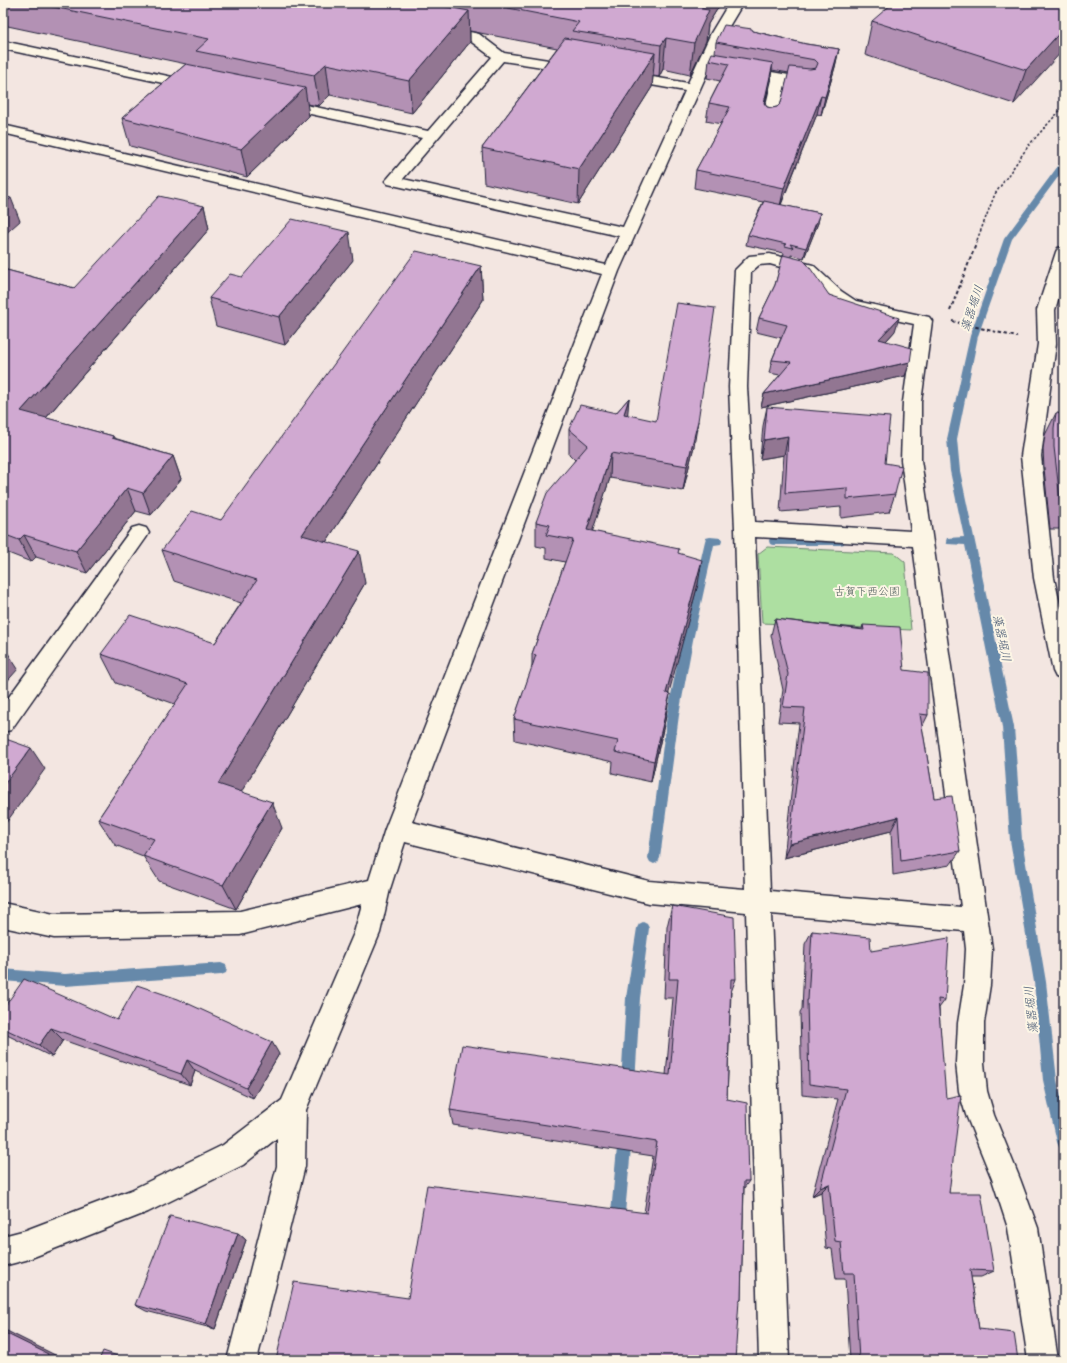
<svg xmlns="http://www.w3.org/2000/svg" width="1067" height="1363" font-family="Mali,'Klee One',sans-serif">
<style>
.green{fill:#addfa1;stroke:#68806e}
.lines{fill:none;stroke-linecap:round;stroke-linejoin:round}
.stream{fill:#6689aa;fill-rule:evenodd}
.minor-casing{stroke:#22223b;stroke-width:3}
.path-far1{stroke:#22223b;stroke-width:1.5;stroke-dasharray:2.5 2;stroke-linecap:butt}
.path{stroke:#22223b;stroke-width:2;stroke-dasharray:3.5 2.5;stroke-linecap:butt}
.minor{fill:#fcf5e5;fill-rule:evenodd}
.wall{fill:#b391b4;stroke:#22223b;fill-rule:evenodd}
.shaded-wall{fill:#927692;stroke:#22223b}
.building{fill:#d0a9d1;stroke:#22223b}
.labels{text-anchor:middle;dominant-baseline:central;stroke-width:4;stroke-linejoin:round;paint-order:stroke}
.park-label{font-size:11px;fill:#4c5b5a;stroke:#fcf5e5}
.water-label{font-size:12px;font-style:italic;fill:#445672;stroke:#fcf5e5}
</style>
<rect width="100%" height="100%" fill="#f3e6e1"/>
<filter id="ink" filterUnits="userSpaceOnUse"><feTurbulence type="fractalNoise" baseFrequency=".025" numOctaves="2"/><feDisplacementMap in="SourceGraphic" scale="8" xChannelSelector="R" yChannelSelector="G"/><feConvolveMatrix kernelMatrix="1 2 1 2 8 2 1 2 1" color-interpolation-filters="sRGB"/></filter>
<g filter="url(#ink)">
<path class="green" d="M767,547l127,6 11,9 6,68 -149,-7 -4,-69z"/>
<g class="lines">
<g class="stream">
<path d="M1061,162h3v7l-52,70 -34,97 -21,103 3,32 54,256 8,113 24,142 11,98 7,31v38l-5,-2 -2,-5 -14,-62 -9,-98 -24,-142 -8,-113 -37,-182 -18,-1 -1,-3 1,-3 17,-1 -14,-66 -3,-32 23,-103 34,-97z"/>
<path d="M710,537l11,1 1,3 -1,3 -7,1 -21,95 -14,75 -19,143 -2,4 -4,2 -4,-2 -2,-4 19,-143 15,-75 23,-99 1,-3z"/>
<path d="M774,537h66l4,1 1,3 -1,3 -4,1h-66l-4,-1 -1,-3 1,-3z"/>
<path d="M643,922l4,2 2,4 -9,70 -5,86 -2,5 -5,2 -5,-2 -2,-5 5,-86 11,-70 2,-4z"/>
<path d="M221,963l5,2 1,4 -1,4 -5,2 -156,11 -62,-5v-12l62,5z"/>
<path d="M625,1130l5,2 2,5 -8,87 -2,5 -5,2 -5,-2 -2,-5 8,-87 2,-5z"/>
</g>
<g class="minor-casing">
<g id="minor">
<path d="M729,3h14l-18,30 -106,238 -207,551 237,59 96,8 -10,-360 -6,-142 6,-117 14,-14 21,-2 43,11 28,26 15,10 73,16 3,4 -11,81v58l71,489 -2,36 -6,38v40l3,28 7,24 26,64 18,49 20,132h-30l-20,-132 -16,-49 -26,-64 -7,-24 -3,-28 2,-40 6,-38 2,-36 -2,-18 -193,-17 18,446h-30l-13,-448 -97,-9 -244,-61 -15,47 -10,44 -74,177 -1,56 -48,194h-30l50,-194v-28l-34,27 -95,47 -122,48 -23,6v-30l23,-6 105,-40 92,-45 59,-45 72,-167 8,-29 -122,31 -186,3 -51,-11v-24l51,11 186,-3 129,-31 16,-51 217,-555 -599,-141v-8l603,140 13,-29 -231,-52 -3,-3 3,-3 34,-40 -144,-31 -5,-1 -2,-3 2,-3 5,-1 150,32 64,-74 -23,-17 -32,-7 -2,-3 2,-3 5,-1 37,8 25,19 76,12 2,3 -2,3 -5,1 -72,-11 -100,118 220,48 62,-136 -62,-11 -5,-1 -2,-3 2,-3 5,-1 65,11 23,-50zM770,264l31,9 28,26 16,10 69,15 -11,78 -2,58 10,71 -156,-9 -8,-135 4,-115 8,-7zM755,537l158,9 48,361 -191,-16z"/>
<path d="M3,41l193,41 5,1 2,3 -2,3 -5,1 -193,-41z"/>
<path d="M742,67l64,11 5,1 2,3 -2,3 -5,1 -20,-3 -10,38 -2,3 -5,1 -5,-1 -2,-3 10,-41 -35,-6 -2,-3 2,-3z"/>
<path d="M1064,247v32l-9,31 1,34 -15,112 13,122 10,44v58l-8,-3 -3,-6 -19,-93 -13,-122 17,-112 -1,-34 19,-58 2,-4z"/>
<path d="M139,526l7,2 3,5 -3,5 -135,192 -8,2v-27l129,-177z"/>
</g>
</g>
<path class="path-far1" d="M977,240l18,-46 34,-49 35,-39"/>
<g class="path">
<path d="M950,311l28,-72"/>
<path d="M952,321l65,16"/>
</g>
<use href="#minor" class="minor"/>
</g>
<g class="wall">
<path d="M3,3h718l-13,21 -2,17 -16,34 -27,-6 -4,8 -6,-1 -1,11 -74,117 -94,-21 -2,-35 75,-100 -87,-17v11l-58,71 -82,-18 -11,11 -12,-2 2,12 -62,61 -117,-31 -8,-28 64,-54 -183,-39z"/>
<path d="M1064,3l-50,101 -149,-49 7,-34z"/>
<path d="M753,31l53,13 33,5 -4,18 -14,48 -4,-1 -36,91 39,8 -2,10 -14,35 -13,-3v2l38,38 66,36 -9,10 24,21 -5,14 -144,31 3,-13 16,-19 -11,-2 3,-13 9,-22 -25,-6 3,-14 16,-33 9,-32 -38,-8 2,-10 15,-33 -69,-14 2,-18 25,-46 -15,-3 3,-18 11,-22 -13,-3 2,-18 6,-7 1,-11zM772,70l17,3 -8,30 -4,4 -5,1 -5,-1 -2,-3 5,-23z"/>
<path d="M204,206l5,23 -163,189 67,18 1,2 59,18 8,23 -30,36 -15,-4 -49,62 -51,-16 -5,5 -28,-11v-282l71,19z"/>
<path d="M353,260l-68,85 -69,-19 -7,-28z"/>
<path d="M481,266l2,34 -157,242 39,41 -124,209 41,36 -46,81 -77,-28 -16,-25 -28,-11 -17,-26 77,-115 -59,-21 -15,-29 114,-11 26,-40 -67,-22 -12,-31 59,-30z"/>
<path d="M629,398l-2,17 67,31 -11,45 -73,-13 -18,53 86,22 20,31 -30,109 -2,23 -15,66 -39,-9 1,-11 -98,-22 -1,-21 18,-51v-14l33,-92 -19,-4v-10l-10,-2v-24l39,-62 -6,-6v-25l47,-16z"/>
<path d="M767,407l118,56 10,31 -6,18 -48,6v-11l-61,5 4,-57 -24,4 3,-33z"/>
<path d="M1056,413l8,1v115h-14l-6,-61 -1,-19 2,-14z"/>
<path d="M775,619l87,10 1,-4 41,45 24,45 -6,12 12,71 26,53 -10,14 -57,10 -2,-44 -107,27 15,-135 -21,-1 5,-32 -12,-55z"/>
<path d="M672,906l64,73 -5,13 -4,107 22,82 -5,7 -3,112 -2,2 -331,-4 236,-85 9,-57 -200,-31 -3,-15 216,-35 7,-77h-9l3,-71z"/>
<path d="M812,931l59,20 74,49 -6,8 10,185 45,78 -13,6h-10l8,52 39,31h-168l-5,-81h-9l-4,-30 -6,-1 -5,-56 -9,4 26,-97 -36,-4 -2,-83 2,-3 3,-65z"/>
<path d="M3,1009l114,11 162,34 -26,44 -58,-27 -5,14 -127,-45 -11,17 -45,-22 -4,-3z"/>
<path d="M238,1233l8,7 -31,89 -69,-18 -11,-6z"/>
</g>
<g class="shaded-wall">
<path d="M705,3h16l-13,21 -2,17 -16,34 4,-32 7,-34z"/>
<path d="M469,11l1,31 -58,71 -3,-32z"/>
<path d="M1064,28v21l-50,55 12,-34z"/>
<path d="M666,38l-3,31 -4,8 2,-32z"/>
<path d="M839,49l-4,18 -14,48 4,-18z"/>
<path d="M655,53l-3,34 -74,117 1,-35z"/>
<path d="M773,63l-3,18 -9,40 3,-18z"/>
<path d="M326,64l4,31 -11,11 -5,-31z"/>
<path d="M305,88l4,28 -62,61 -6,-28z"/>
<path d="M821,96l-4,18 -37,92 4,-18z"/>
<path d="M11,198l9,23 -17,15v-31z"/>
<path d="M204,206l5,23 -177,205 -11,-23z"/>
<path d="M820,213l-2,10 -14,35 2,-10z"/>
<path d="M349,232l4,28 -68,85 -6,-28z"/>
<path d="M481,266l2,34 -173,267 -8,-32z"/>
<path d="M899,318l-4,13 -20,22 4,-14z"/>
<path d="M910,362l-5,14 -144,31 3,-13z"/>
<path d="M629,398l-2,25 -3,-9z"/>
<path d="M698,421l-4,25 -11,45 4,-25z"/>
<path d="M788,436l-4,19 -24,4 4,-19z"/>
<path d="M611,453l-1,25 -25,76 2,-24z"/>
<path d="M173,456l8,23 -30,36 -8,-22z"/>
<path d="M127,488l9,23 -49,62 -11,-22z"/>
<path d="M24,535l12,22 -5,5 -12,-22z"/>
<path d="M359,551l6,32 -135,228 -12,-27z"/>
<path d="M702,560l-4,24 -35,131 3,-22z"/>
<path d="M3,647h1l14,22 -15,17z"/>
<path d="M670,694l-4,22 -15,66 3,-21z"/>
<path d="M31,748l14,21 -42,58v-41z"/>
<path d="M272,802l10,26 -46,81 -13,-24z"/>
<path d="M898,817l-7,14 -107,27 5,-14z"/>
<path d="M51,1028l12,12 -11,17 -13,-12z"/>
<path d="M272,1042l7,12 -26,44 -7,-10z"/>
<path d="M187,1060l8,11 -5,14 -9,-11z"/>
<path d="M829,1184l-8,8 -9,4 8,-8z"/>
<path d="M238,1233l8,7 -31,89 -9,-5z"/>
<path d="M3,1329l58,29 -1,2h-15l-42,-28z"/>
</g>
<g class="building">
<path d="M34,3h392l43,8 -60,70 -83,-17 -12,11 -118,-24 13,-12z"/>
<path d="M483,3h222l-4,6 8,1 -15,33 -28,-5 -5,7 -89,-14 7,-9z"/>
<path d="M893,3h171v25l-38,42 -154,-49z"/>
<path d="M724,25l28,4 1,2 53,13 33,5 -14,48 -4,-1 -37,92 -88,-18 34,-63 -21,-4 20,-39 -20,-4 3,-7 61,10 -9,40 3,4 5,1 5,-1 4,-4 9,-36 20,2 6,-1 2,-5 -3,-3 -99,-18z"/>
<path d="M565,38l90,15 -76,116 -97,-21z"/>
<path d="M186,64l119,24 -64,61 -119,-31z"/>
<path d="M3,196l8,2 -8,7z"/>
<path d="M159,196l45,10 -183,205 92,25 -1,2 61,18 -30,37 -16,-5 -51,63 -52,-16 -5,5 -16,-6v-122l1,-1 -1,-1v-141l71,19z"/>
<path d="M764,201l56,12 -14,35 -16,-4 3,4 -8,-2 1,-2 -38,-9z"/>
<path d="M292,219l57,13 -70,85 -70,-19 21,-24 12,3z"/>
<path d="M416,251l65,15 -179,269 57,16 -141,233 54,18 -49,83 -80,-29 11,-17 -56,-20 90,-135 -87,-30 29,-39 85,28 42,-63 -95,-30 30,-39 29,9z"/>
<path d="M783,255l20,5 5,5 21,30 70,23 -20,21 33,9 -2,14 -146,32 27,-32 -19,-2 15,-35 -28,-7 16,-33z"/>
<path d="M677,303l38,5 -17,113 -11,45 -76,-13 -24,77 92,19 -1,4 24,7 -36,133 4,1 -16,67 -39,-9 3,-11 -104,-22 22,-64 -4,-1 41,-114 -27,-5 4,-10 -14,-3 11,-29 41,-48 -19,-16 11,-24 36,8 13,-15 -5,16 32,7z"/>
<path d="M767,407l123,10 -5,46 17,3 -7,28 -48,5v-11l-62,5 3,-57 -24,4z"/>
<path d="M1056,413l8,1v94h-3l-7,-61v-19z"/>
<path d="M775,619l89,11 -1,-5 37,2 4,43 24,3v42l-8,-1 14,84 18,-2 8,55 -59,10 -3,-44 -109,27 16,-136 -22,-1 5,-33z"/>
<path d="M3,738l28,10 -28,38z"/>
<path d="M672,906l62,11 2,62h-5l-4,120 20,4 2,78h-5l-3,119h-2l-4,60h-459l18,-78 114,16 19,-113 220,28 10,-71 -207,-32 12,-65 208,30 8,-96h-9z"/>
<path d="M812,931l58,6 1,14 78,-13 -4,62 -7,-1 8,99 15,-3 -12,98h32l13,78 -24,-1 9,59 35,4 4,27h-159l-5,-87h-10l-3,-31 -6,-1 -6,-57 -9,4 26,-99 -37,-5 -2,-84h1z"/>
<path d="M24,979l93,41 20,-35 41,14 94,43 -26,46 -59,-28 -6,14 -130,-46 -12,17 -36,-17v-19z"/>
<path d="M170,1216l68,17 -32,91 -71,-19z"/>
<path d="M3,1332l45,22 -3,6h-42z"/>
<path d="M103,1351l26,9h-30z"/>
</g>
</g>
<g class="labels">
<g class="park-label">
<text x="867" y="590">古賀下西公園</text>
</g>
<g class="water-label">
<text transform="translate(971 308) rotate(-72)">藻器堀川</text>
<text transform="translate(1003 638) rotate(78)">藻器堀川</text>
<text transform="translate(1030 1010) rotate(-96)">藻器堀川</text>
</g>
</g>
<rect width="1067" height="1363" fill="none" stroke="#fcf5e5" stroke-width="16"/>
<rect x="8" y="8" width="1051" height="1347" fill="none" stroke="#22223b" stroke-width="1.5" filter="url(#ink)"/>
</svg>
